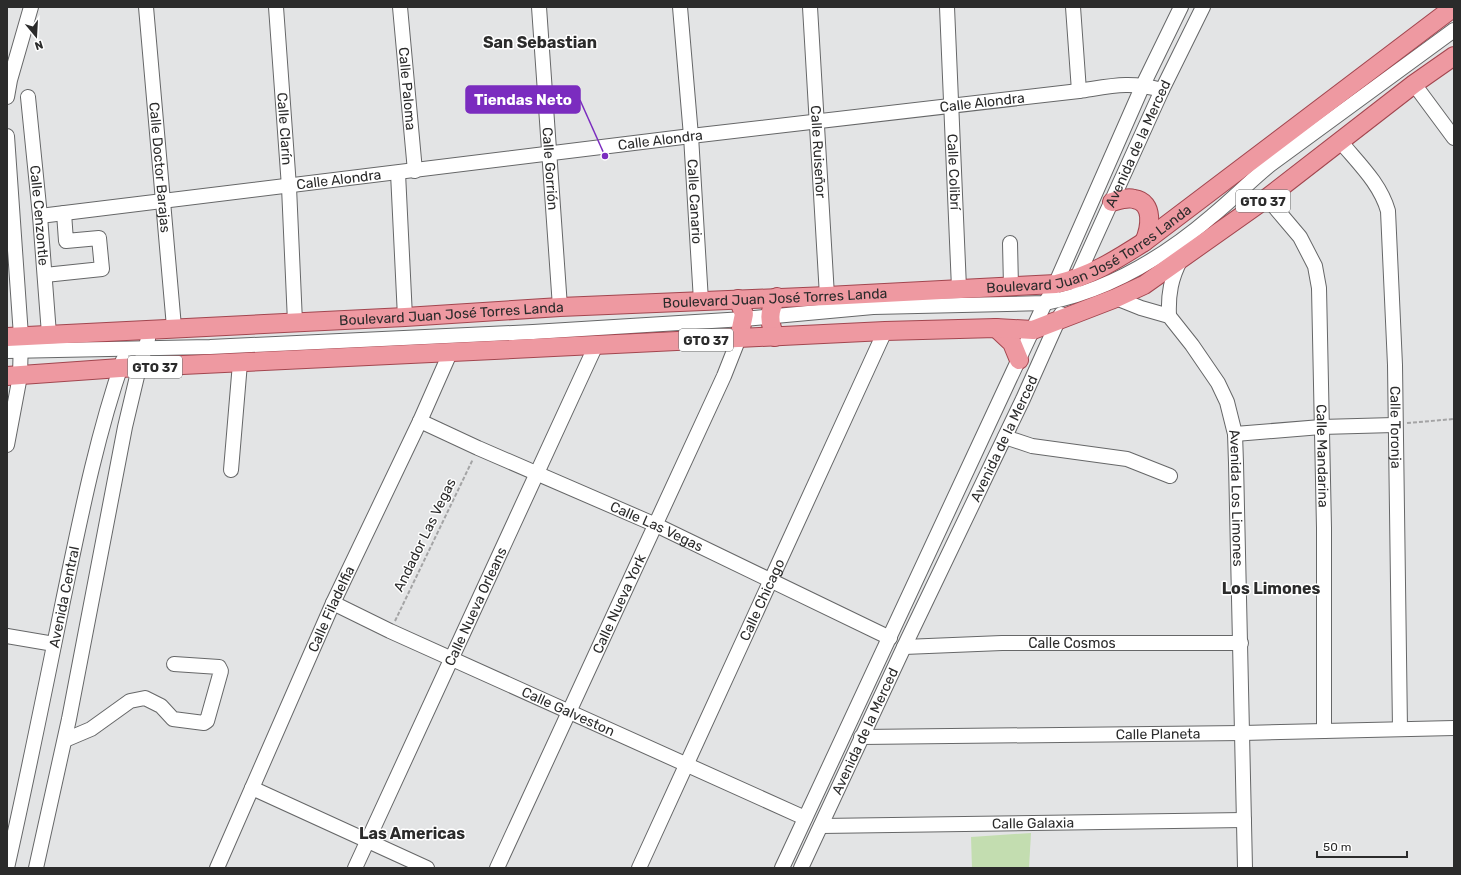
<svg xmlns="http://www.w3.org/2000/svg" width="1461" height="875" font-family="Rubik,sans-serif">
<style>
.green{fill:#c3ddb0}
.lines{fill:none;stroke-linecap:round;stroke-linejoin:round}
.minor-casing{stroke:#666768;stroke-width:16}
.major-casing{stroke:#a2464f;stroke-width:20}
.path{stroke:#a4a4a5;stroke-width:2;stroke-dasharray:4 2;stroke-linecap:butt}
.minor{stroke:#fff;stroke-width:14}
.major{stroke:#ee99a1;stroke-width:18}
.labels{text-anchor:middle;dominant-baseline:central;stroke-width:3;stroke-linejoin:round;paint-order:stroke}
.shield{fill:#fff;stroke:#6b6b6b;stroke-width:1}
.shield-label{font-size:13px;font-weight:bold;fill:#2b2b2b}
.street-label{font-size:14px;fill:#2b2b2b;stroke:#fff}
.quarter-label{font-size:16px;font-weight:bold;fill:#2b2b2b;stroke:#fff}
.leader{fill:none;stroke:#7b2cbf;stroke-width:1.5}
.callout-dot{fill:#7b2cbf;stroke:#fff;stroke-width:1.5}
.callout{fill:#7b2cbf;stroke:#7b2cbf;stroke-width:1.5}
.callout-label{font-size:15px;text-anchor:middle;font-weight:bold;fill:#fff}
</style>
<rect width="100%" height="100%" fill="#e3e4e5"/>
<path class="green" d="M1031,833l-2,35h-57l-1,-31z"/>
<g class="lines">
<g class="minor-casing">
<g id="minor">
<path id="s1" d="M146,7l28,320"/>
<path id="s2" d="M276,7l13,180 6,135"/>
<path id="s3" d="M400,7l15,164"/>
<path id="s4" d="M539,7l21,300"/>
<path id="s5" d="M680,7l11,129 10,165"/>
<path id="s6" d="M810,7l17,289"/>
<path id="s7" d="M947,7l12,281"/>
<path d="M1073,7l6,84"/>
<path d="M1414,84l40,54"/>
<path d="M7,97l3,-17 21,-73"/>
<path id="s8" d="M28,97l12,119 9,118"/>
<path d="M7,136l14,200 -1,40 -13,69"/>
<path id="s9" d="M1340,141c18,22 40,42 48,70l7,154 5,364"/>
<path d="M398,173l7,144"/>
<path id="s10" d="M1267,198l33,39 15,29 4,22 5,240v203"/>
<path id="s11" d="M40,216l651,-80 388,-45c33,-5 50,-10 83,-1"/>
<path d="M1010,243l1,43"/>
<path d="M45,275l57,-6 -3,-31 -33,3 -2,-28"/>
<path id="s12" d="M1075,282l87,-192 41,-83"/>
<path id="s13" d="M1116,298l25,10 28,8 23,29 26,38 9,19 8,32 1,29 9,405"/>
<path d="M1169,316c-1,-22 2,-38 12,-57"/>
<path d="M7,351l203,-4 323,-15 211,-13 129,-12 172,-4c63,-12 119,-46 167,-87 20,-16 39,-36 59,-52 61,-45 122,-90 183,-134"/>
<path id="s14" d="M420,421l58,27 178,77 234,113"/>
<path d="M1235,434l86,-7 73,-2"/>
<path d="M1005,437l27,9 95,13 43,17"/>
<path d="M231,470l9,-107"/>
<path id="s15" d="M333,603l57,28 415,187"/>
<path d="M7,636l47,8"/>
<path id="s16" d="M904,647l98,-4h239"/>
<path id="s17" d="M861,737l382,-4 211,-5"/>
<path d="M65,740l26,-11 39,-28 15,-3 16,8 12,13 31,4 3,-2 14,-50 -2,-4 -45,-3"/>
<path d="M252,788l175,80"/>
<path id="s18" d="M821,826l423,-6"/>
<path id="s19" d="M7,868c20,-89 38,-178 56,-267 17,-81 33,-163 60,-241"/>
<path d="M36,868l33,-149 56,-292 14,-59 9,-29"/>
<path id="s20" d="M217,868l116,-265 87,-182 30,-68"/>
<path id="s21" d="M355,868l241,-523"/>
<path id="s22" d="M497,868l227,-492 15,-38"/>
<path id="s23" d="M639,868l246,-537"/>
<path d="M782,868l263,-565 6,-9 92,-209 38,-78"/>
<path id="s24" d="M801,868l103,-221 119,-248 38,-85"/>
</g>
</g>
<g class="major-casing">
<g id="major">
<path d="M1112,202c7,-2 15,-5 22,-3 21,3 16,30 10,43"/>
<path d="M738,299l6,15 -5,24"/>
<path d="M996,328l16,15 7,17"/>
<path id="s25" d="M7,337l398,-20 155,-10 267,-11 229,-12c33,-7 60,-24 88,-42l310,-235"/>
<path d="M775,337c-6,-15 -7,-26 2,-40"/>
<path d="M7,376l113,-8 765,-37 111,-3 37,2 83,-32 28,-13 123,-87 147,-114 40,-28"/>
</g>
</g>
<g class="path">
<path d="M1407,423l47,-4"/>
<path d="M395,621l78,-162"/>
</g>
<use href="#minor" class="minor"/>
<use href="#major" class="major"/>
</g>
<g class="labels">
<g class="shield">
<rect x="1236" y="190" width="54" height="22" rx="3"/>
<rect x="679" y="329" width="54" height="22" rx="3"/>
<rect x="128" y="356" width="54" height="22" rx="3"/>
</g>
<g class="shield-label">
<text x="1263" y="201">GTO 37</text>
<text x="706" y="340">GTO 37</text>
<text x="155" y="367">GTO 37</text>
</g>
<g class="street-label">
<text stroke="none"><textPath href="#s3" startOffset="82">Calle Paloma</textPath></text>
<text stroke="none"><textPath href="#s11" startOffset="949">Calle Alondra</textPath></text>
<text stroke="none"><textPath href="#s2" startOffset="122">Calle Clarín</textPath></text>
<text stroke="none"><textPath href="#s11" startOffset="625">Calle Alondra</textPath></text>
<text stroke="none"><textPath href="#s12" startOffset="152">Avenida de la Merced</textPath></text>
<text stroke="none"><textPath href="#s6" startOffset="145">Calle Ruiseñor</textPath></text>
<text stroke="none"><textPath href="#s1" startOffset="161">Calle Doctor Barajas</textPath></text>
<text stroke="none"><textPath href="#s4" startOffset="162">Calle Gorrión</textPath></text>
<text stroke="none"><textPath href="#s7" startOffset="165">Calle Colibrí</textPath></text>
<text stroke="none"><textPath href="#s11" startOffset="301">Calle Alondra</textPath></text>
<text stroke="none"><textPath href="#s5" startOffset="195">Calle Canario</textPath></text>
<text stroke="none"><textPath href="#s8" startOffset="119">Calle Cenzontle</textPath></text>
<text stroke="none"><textPath href="#s25" startOffset="1093">Boulevard Juan José Torres Landa</textPath></text>
<text stroke="none"><textPath href="#s25" startOffset="769">Boulevard Juan José Torres Landa</textPath></text>
<text stroke="none"><textPath href="#s25" startOffset="445">Boulevard Juan José Torres Landa</textPath></text>
<text stroke="none"><textPath href="#s9" startOffset="302">Calle Toronja</textPath></text>
<text stroke="none"><textPath href="#s24" startOffset="475">Avenida de la Merced</textPath></text>
<text stroke="none"><textPath href="#s10" startOffset="274">Calle Mandarina</textPath></text>
<text stroke="none"><textPath href="#s13" startOffset="257">Avenida Los Limones</textPath></text>
<text stroke="none"><textPath href="#s14" startOffset="259">Calle Las Vegas</textPath></text>
<text transform="translate(425 535) rotate(-64)">Andador Las Vegas</text>
<text stroke="none"><textPath href="#s19" startOffset="277">Avenida Central</textPath></text>
<text stroke="none"><textPath href="#s23" startOffset="295">Calle Chicago</textPath></text>
<text stroke="none"><textPath href="#s22" startOffset="291">Calle Nueva York</textPath></text>
<text stroke="none"><textPath href="#s21" startOffset="288">Calle Nueva Orleans</textPath></text>
<text stroke="none"><textPath href="#s20" startOffset="283">Calle Filadelfia</textPath></text>
<text stroke="none"><textPath href="#s16" startOffset="168">Calle Cosmos</textPath></text>
<text stroke="none"><textPath href="#s15" startOffset="259">Calle Galveston</textPath></text>
<text stroke="none"><textPath href="#s24" startOffset="151">Avenida de la Merced</textPath></text>
<text stroke="none"><textPath href="#s17" startOffset="297">Calle Planeta</textPath></text>
<text stroke="none"><textPath href="#s18" startOffset="212">Calle Galaxia</textPath></text>
</g>
<g class="quarter-label">
<text x="540" y="42">San Sebastian</text>
<text x="1271" y="588">Los Limones</text>
<text x="412" y="833">Las Americas</text>
</g>
</g>
<path class="leader" d="M605 156L580 100"/>
<circle class="callout-dot" cx="605" cy="156" r="4"/>
<rect class="callout" x="466" y="86" width="114" height="27" rx="4"/>
<g class="callout-label">
<text x="523" y="105">Tiendas Neto</text>
</g>
<rect width="1461" height="875" fill="none" stroke="#2b2b2b" stroke-width="16"/>
<g transform="translate(36 36) rotate(162)" stroke="#ffffff" stroke-width="3" paint-order="stroke">
<path d="M0-3L7 15L0 10L-7 15Z" fill="#2b2b2b"/>
<text y="-6" font-size="11" font-weight="bold" text-anchor="middle" fill="#2b2b2b">N</text>
</g>
<path d="M1317 851v6h90v-6" fill="none" stroke="#2b2b2b" stroke-width="2"/>
<text x="1323" y="851" font-size="12" fill="#2b2b2b" stroke="#ffffff" stroke-width="3" paint-order="stroke">50 m</text>
</svg>
